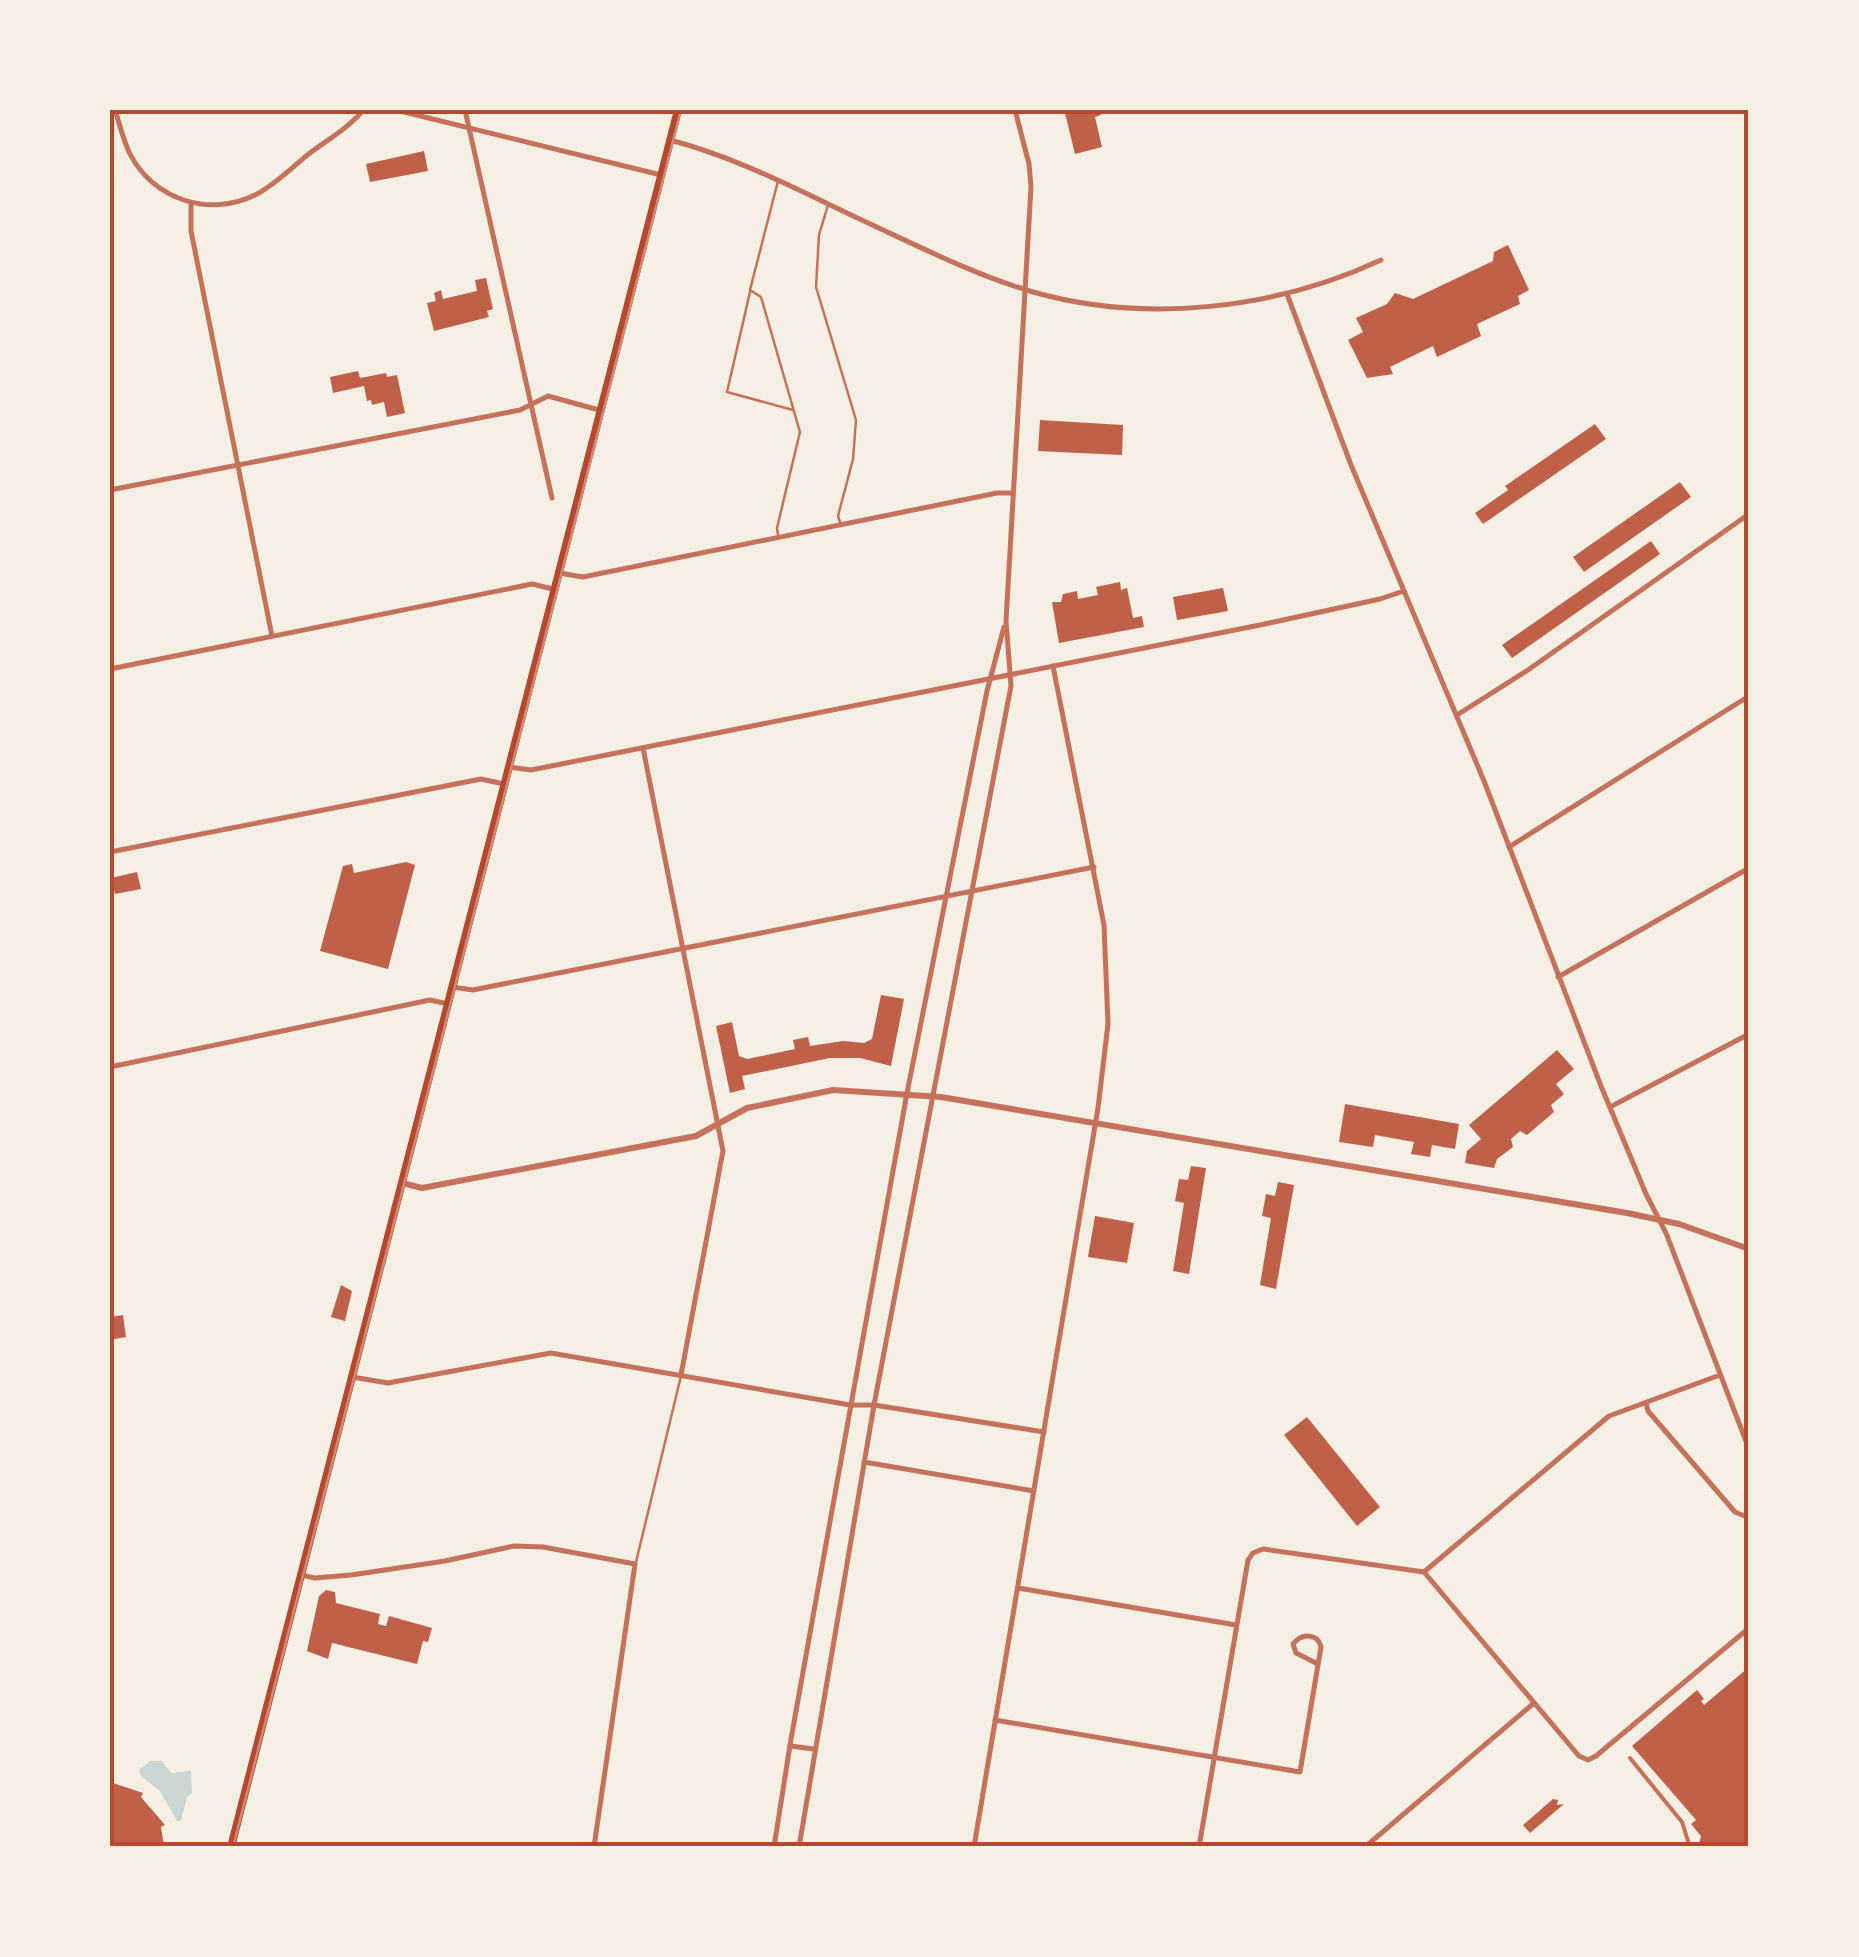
<svg xmlns="http://www.w3.org/2000/svg" width="1859" height="1957" font-family="Karla,sans-serif">
<style>
.water{fill:#c9d6d2}
.building{fill:#bf614a}
.lines{fill:none;stroke-linecap:round;stroke-linejoin:round}
.service{stroke:#c5725c;stroke-width:2.5}
.pedestrian{stroke:#c5725c;stroke-width:4}
.minor{stroke:#c5725c;stroke-width:5}
.tertiary{stroke:#c5725c;stroke-width:6}
.secondary{stroke:#b5482f;stroke-width:8}
.tram{stroke:#cf8b77;stroke-width:2.5}
.neatline{fill:none;stroke:#b5482f;stroke-width:4}
</style>
<rect width="100%" height="100%" fill="#f6efe4"/>
<path class="water" d="M150,1761h12l9,12 20,-2 1,22 -5,4 -6,24h-4l-17,-30 -19,-15 -2,-6z"/>
<g class="building">
<path d="M1075,110h24l2,5 -6,2 7,30 -27,7 -10,-41z"/>
<path d="M424,151l4,20 -58,11 -4,-18z"/>
<path d="M1508,245l21,45 -11,6 2,8 -43,20 4,12 -44,21 -4,-11 -43,21 3,7 -26,4 -19,-38 15,-8 -7,-14 31,-14 8,-11 18,6 80,-38 1,-9z"/>
<path d="M486,278l7,31 -6,2 2,6 -55,14 -7,-28 9,-2 -2,-8 7,-3 2,9 34,-8 -2,-11z"/>
<path d="M358,371l2,7 26,-5 1,4 10,-2 8,38 -18,4 -3,-15 -12,3 -1,-5 -4,1 -3,-15 -31,7 -3,-16z"/>
<path d="M1040,420l83,5 -1,30 -84,-4z"/>
<path d="M1595,424l11,15 -123,85 -8,-11 33,-23 -3,-4z"/>
<path d="M1680,482l11,15 -107,75 -11,-15z"/>
<path d="M1651,541l9,13 -148,104 -10,-13z"/>
<path d="M1120,582l1,8 6,-2 6,30 9,-2 2,11 -85,16 -7,-41h9l2,-8 14,-3 1,8 20,-4 -2,-8z"/>
<path d="M1223,588l5,23 -51,9 -4,-23z"/>
<path d="M406,862l9,3 -27,104 -68,-18 23,-85 9,-2 2,9z"/>
<path d="M137,872l4,17 -26,5 -4,-16z"/>
<path d="M881,995l23,4 -13,67 -31,-8h-30l-88,18 3,13 -15,4 -14,-67 16,-4 7,34 8,3 48,-10 -2,-9 15,-3 2,9 33,-5 21,2 8,-4z"/>
<path d="M1557,1050l17,19 -18,15 8,10 -13,11 3,7 -27,23 -7,-4 -9,8 2,8 -16,12 -3,9 -29,-5 2,-12 14,-12 -12,-14z"/>
<path d="M1345,1104l114,20 -4,25 -23,-4 -2,12 -19,-3 3,-12 -39,-7 -2,12 -34,-5z"/>
<path d="M1191,1166l15,2 -17,106 -16,-3 11,-68 -9,-2 4,-22 9,1z"/>
<path d="M1278,1182l16,3 -18,104 -16,-4 11,-67 -9,-2 4,-22 9,2z"/>
<path d="M1095,1216l39,7 -7,40 -39,-6z"/>
<path d="M341,1285l11,6 -7,30 -14,-4z"/>
<path d="M123,1315l3,22 -16,3v-23z"/>
<path d="M1307,1417l73,90 -23,19 -73,-91z"/>
<path d="M326,1590l9,2 1,11 44,11 -2,10 8,2 3,-10 43,12 -4,14 -5,-1 -6,23 -85,-21 -4,16 -21,-8 12,-55z"/>
<path d="M1749,1667v180h-51l3,-11 -10,-12 5,-4 -64,-74 65,-56 7,9 -3,2 3,4z"/>
<path d="M110,1782l33,11 -2,4 24,28 -4,2 3,20h-54z"/>
<path d="M1553,1799l5,1 -1,5 7,-1 -34,29 -7,-8z"/>
</g>
<g class="lines">
<g class="service">
<path d="M828,205l-9,30 -3,52 40,133 -3,39 -15,57 2,6"/>
<path d="M750,292l-23,100 66,18"/>
<path d="M778,535l-1,-7 23,-96 -39,-135 -11,-7 28,-109"/>
<path d="M636,1562l45,-186"/>
</g>
<path class="pedestrian" d="M1630,1758l52,64 8,25"/>
<g class="minor">
<path d="M115,110c5,15 8,30 15,44 23,45 79,64 125,41 20,-10 37,-28 55,-42 17,-13 40,-26 53,-43"/>
<path d="M396,110l265,65"/>
<path d="M465,110l87,388"/>
<path d="M670,140c69,18 132,52 196,82 54,25 109,53 167,70 113,32 243,17 348,-32"/>
<path d="M191,203v28l81,405"/>
<path d="M1287,294l64,171 133,316 117,305 45,108 20,39 83,216"/>
<path d="M110,490l410,-80 28,-14 51,14"/>
<path d="M559,573l24,4 414,-84h15"/>
<path d="M110,669l422,-85 21,5"/>
<path d="M1457,715l71,-45 221,-156"/>
<path d="M643,748l80,403 -42,224"/>
<path d="M509,767l22,3 729,-145 120,-26 24,-8"/>
<path d="M1509,847l240,-151"/>
<path d="M110,852l371,-73 23,5"/>
<path d="M1558,977l191,-109"/>
<path d="M452,987l21,3 621,-123"/>
<path d="M110,1067l320,-67 18,4"/>
<path d="M1610,1107l139,-73"/>
<path d="M352,1377l36,6 163,-30 299,52h24l170,27"/>
<path d="M1646,1403l2,8 87,101 14,6"/>
<path d="M864,1462l170,29"/>
<path d="M1424,1572l155,184 9,4 8,-4 153,-128"/>
<path d="M301,1575l14,3 36,-3 94,-14 69,-15 29,1 92,17 -41,283"/>
<path d="M1018,1588l218,37"/>
<path d="M995,1720l305,52 21,-125c-4,-15 -20,-13 -28,-3l3,9 22,11"/>
<path d="M790,1746l24,3"/>
<path d="M774,1847l17,-108 116,-646 80,-402 17,-64"/>
<path d="M799,1847l75,-442 137,-719 -5,-65 25,-434 -2,-23 -14,-54"/>
<path d="M974,1847l124,-739 10,-84 -4,-99 -51,-259"/>
<path d="M1199,1847l49,-287 5,-7 10,-4 161,23 185,-156 111,-41"/>
<path d="M1365,1847l169,-144"/>
</g>
<path class="tertiary" d="M402,1183l20,5 274,-52 51,-28 86,-18 108,7 686,116 52,11 70,25"/>
<path class="secondary" d="M231,1847l447,-1737"/>
<path class="tram" d="M233,1847l448,-1737"/>
</g>
<rect width="1859" height="1957" fill="none" stroke="#f6efe4" stroke-width="225"/>
<rect x="112" y="112" width="1634" height="1732" class="neatline"/>
</svg>
